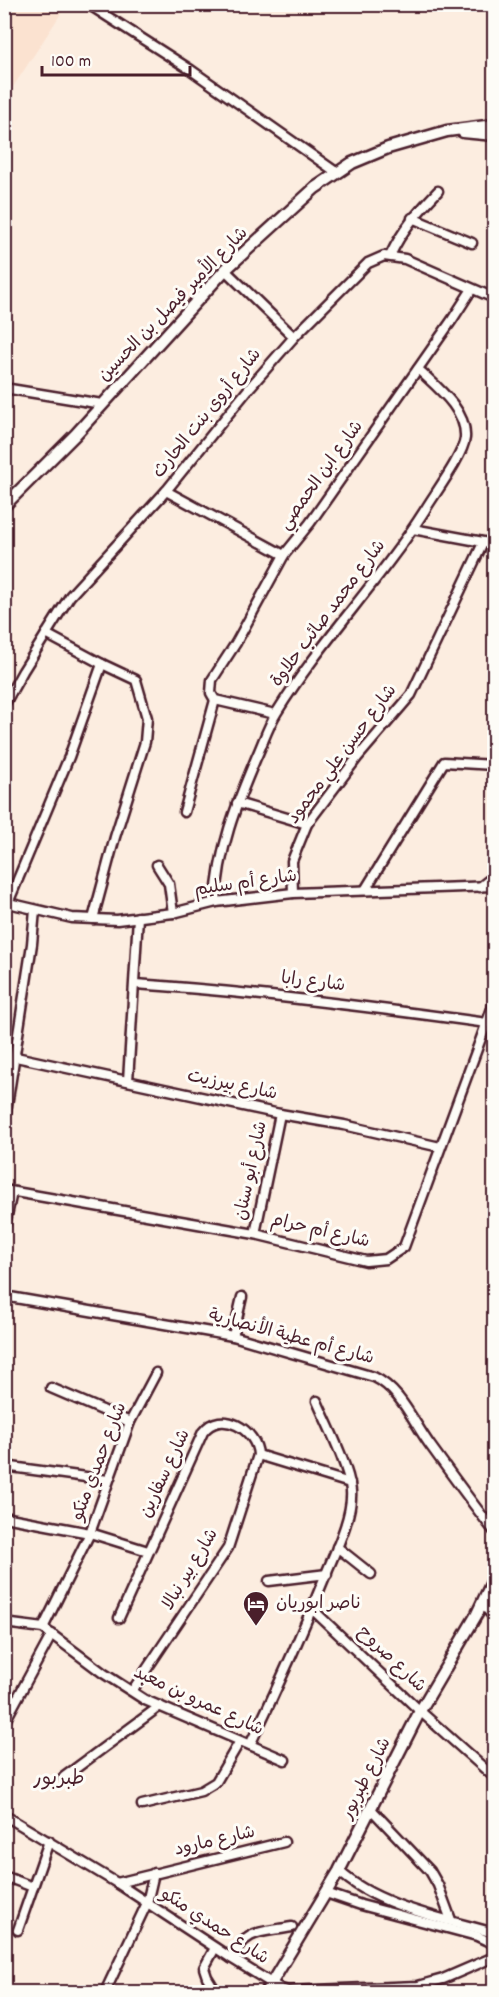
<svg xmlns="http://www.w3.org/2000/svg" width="499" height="1997" font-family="Dekko,'Playpen Sans Arabic',sans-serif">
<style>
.built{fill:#fbe2d0}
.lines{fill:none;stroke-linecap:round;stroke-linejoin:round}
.minor-casing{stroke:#4a1f2b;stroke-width:13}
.tertiary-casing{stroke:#4a1f2b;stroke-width:15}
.minor{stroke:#fdfcf7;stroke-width:8}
.tertiary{stroke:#fdfcf7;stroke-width:10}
.labels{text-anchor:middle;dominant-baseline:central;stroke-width:6;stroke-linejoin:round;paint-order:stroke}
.street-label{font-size:18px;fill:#4a1f2b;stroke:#fdfcf7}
.poi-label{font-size:18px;fill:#4a1f2b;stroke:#fdfcf7;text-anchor:start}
.neighbourhood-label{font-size:20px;fill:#4a1f2b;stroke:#fdfcf7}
</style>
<rect width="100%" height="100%" fill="#fcede0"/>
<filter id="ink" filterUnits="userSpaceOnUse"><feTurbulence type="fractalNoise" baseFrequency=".0167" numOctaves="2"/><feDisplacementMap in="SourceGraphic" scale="12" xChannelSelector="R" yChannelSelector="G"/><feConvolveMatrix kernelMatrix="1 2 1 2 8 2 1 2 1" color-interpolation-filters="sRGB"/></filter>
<g filter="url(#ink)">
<path class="built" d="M4,5h50l8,7 -49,75 -8,-4z"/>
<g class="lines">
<g class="minor-casing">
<g id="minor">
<path d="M88,4l103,66 145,102"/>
<path d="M412,218l60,25"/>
<path d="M390,256c12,-26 28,-44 48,-65"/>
<path d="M225,270l69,67"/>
<path d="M4,388l98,16"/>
<path d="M166,491l118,64"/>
<path d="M413,529l81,15"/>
<path d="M46,634l56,30 34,16 11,38 -2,24 -30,95 -22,82"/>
<path d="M4,705l19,-34 47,-75 96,-105 85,-105 43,-49 74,-74 16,-7 21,3 89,39"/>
<path d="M275,714l-60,-14 -4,-7 1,-13 24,-37 48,-88 26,-32 142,-203 20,-31"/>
<path d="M237,803l70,21"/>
<path d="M184,812l31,-112"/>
<path d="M157,865l12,19 4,29"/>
<path d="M480,887l14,-11"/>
<path d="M365,890l79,-128 50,3"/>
<path d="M293,893l-1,-32 15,-37 50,-66 54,-63 72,-152"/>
<path d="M4,902l68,16 45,2 56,-7 43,-11 77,-9 201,-7"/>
<path d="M216,902c2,-52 20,-97 40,-144 7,-15 12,-32 21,-46 44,-71 103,-131 148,-202 10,-17 38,-54 40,-72 2,-28 -28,-51 -47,-69"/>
<path d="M8,903l61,-146 33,-93"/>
<path d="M135,984c118,8 235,23 352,39"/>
<path d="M16,1057l264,57 64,11 96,22"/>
<path d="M128,1081l10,-164"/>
<path d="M4,1125l28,-181 3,-34"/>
<path d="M4,1190l251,44 111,27 20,-2 18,-12 90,-244"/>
<path d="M4,1230l8,-38"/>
<path d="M255,1234l25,-120"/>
<path d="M4,1296l229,40 141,41c27,13 39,45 56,68 21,29 42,58 64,86"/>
<path d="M233,1336l9,-39"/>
<path d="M51,1388l79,34"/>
<path d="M258,1455l92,28"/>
<path d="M4,1466l104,14"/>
<path d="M4,1517l86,16 58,18"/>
<path d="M337,1547l34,27"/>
<path d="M269,1581l58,-7"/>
<path d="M482,1604l12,13"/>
<path d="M312,1609l108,102 74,66"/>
<path d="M119,1618l84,-186c18,-24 54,-2 55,23l-30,93 -96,143"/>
<path d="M4,1623l39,5 60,45 42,27 140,60"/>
<path d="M43,1628l47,-95 40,-111 26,-49"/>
<path d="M4,1723l48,-89"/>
<path d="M250,1745c28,-58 54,-116 78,-176 9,-21 25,-55 23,-78 -2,-24 -24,-67 -34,-90"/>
<path d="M64,1777l96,-71"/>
<path d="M142,1805l59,-14 15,-9 24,-41"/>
<path d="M371,1809l59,62 8,14 13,35"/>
<path d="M4,1815l113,68 114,75 50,31 7,2 130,-5 25,-7 51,-22"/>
<path d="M339,1871c37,35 107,48 155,62"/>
<path d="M4,1876l29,11"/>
<path d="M117,1883l167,-41"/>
<path d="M326,1893l35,12 116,31 17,8"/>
<path d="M18,1930l31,-89"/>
<path d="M231,1958c17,-30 29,-25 61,-31"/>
<path d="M215,1990l-8,-13 -3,-9 11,-20"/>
<path d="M105,1992l42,-89 7,-30"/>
</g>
</g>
<g class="tertiary-casing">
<g id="tertiary">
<path d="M463,132l31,3"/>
<path d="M4,506l71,-71 150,-165 90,-82 37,-25 36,-15 59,-17 47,-6"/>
<path d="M266,1992l73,-121 81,-160 57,-97 17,-36"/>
</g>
</g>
<use href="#minor" class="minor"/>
<use href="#tertiary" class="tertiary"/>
</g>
</g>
<defs>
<g id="hotel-pin" transform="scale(1.35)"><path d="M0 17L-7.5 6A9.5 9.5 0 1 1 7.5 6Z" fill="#4a1f2b" stroke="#fdfcf7"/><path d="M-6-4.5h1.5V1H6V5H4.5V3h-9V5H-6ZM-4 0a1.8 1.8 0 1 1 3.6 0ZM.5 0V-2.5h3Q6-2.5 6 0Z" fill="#fff"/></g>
</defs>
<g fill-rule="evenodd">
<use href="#hotel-pin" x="256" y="1604"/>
</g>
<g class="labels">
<g class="street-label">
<text transform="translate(174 305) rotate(-46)">شارع الأمير فيصل بن الحسين</text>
<text transform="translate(208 414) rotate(-51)">شارع أروى بنت الحارث</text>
<text transform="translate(322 476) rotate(-54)">شارع ابن الحمصي</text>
<text transform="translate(329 614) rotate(-53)">شارع محمد صائب حلاوة</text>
<text transform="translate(343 755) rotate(-53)">شارع حسن علي محمود</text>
<text transform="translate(246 884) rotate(-8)">شارع أم سليم</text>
<text transform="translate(313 983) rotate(7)">شارع رابا</text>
<text transform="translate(232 1086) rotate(12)">شارع بيرزيت</text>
<text transform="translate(252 1171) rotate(-78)">شارع أبو سنان</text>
<text transform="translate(320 1232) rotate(13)">شارع أم حرام</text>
<text transform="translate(291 1338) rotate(15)">شارع أم عطية الأنصارية</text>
<text transform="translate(100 1462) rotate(-69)">شارع حمدي منكو</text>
<text transform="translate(166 1474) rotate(-65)">شارع سفارين</text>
<text transform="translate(191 1570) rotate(-59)">شارع بير نبالا</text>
<text transform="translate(391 1660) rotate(44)">شارع صروح</text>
<text transform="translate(198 1702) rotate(25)">شارع عمرو بن معبد</text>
<text transform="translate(367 1779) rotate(-63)">شارع طبربور</text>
<text transform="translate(215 1842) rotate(-13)">شارع مارود</text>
<text transform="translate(214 1927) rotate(33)">شارع حمدي منكو</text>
</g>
<g class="poi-label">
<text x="276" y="1604">ناصر ابوريان</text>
</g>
<g class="neighbourhood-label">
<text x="59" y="1780">طبربور</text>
</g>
</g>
<rect width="499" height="1997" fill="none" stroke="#fdfcf7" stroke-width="24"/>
<rect x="12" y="12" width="475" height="1973" fill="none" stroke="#4a1f2b" stroke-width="2" filter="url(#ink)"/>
<path d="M42 66v9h148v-9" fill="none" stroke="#4a1f2b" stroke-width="3"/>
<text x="51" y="66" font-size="18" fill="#4a1f2b" stroke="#fdfcf7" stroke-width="4.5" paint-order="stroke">100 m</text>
</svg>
